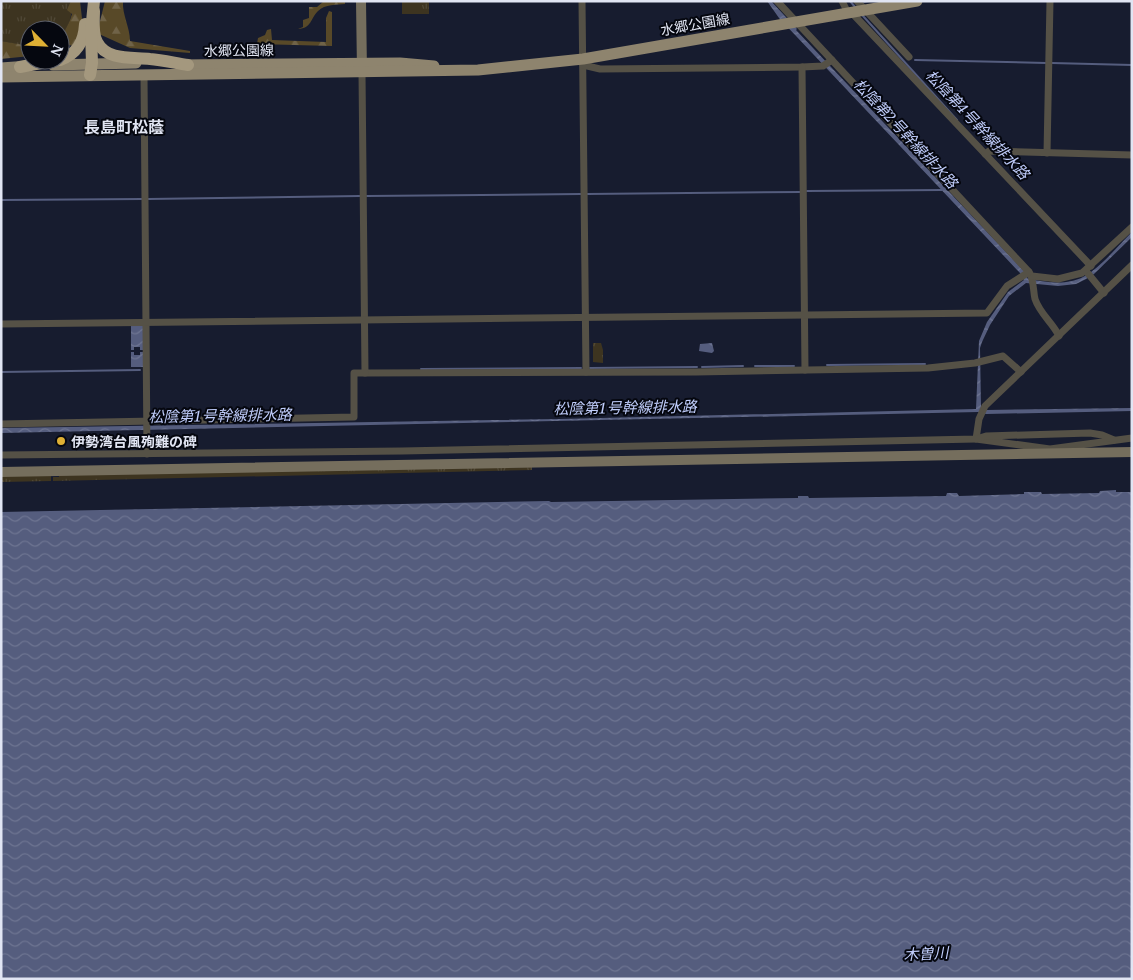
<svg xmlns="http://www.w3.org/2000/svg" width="1133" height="980" font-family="'Noto Serif','Noto Sans JP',serif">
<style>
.grass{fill:url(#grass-tufts)}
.forest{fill:url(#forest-firs)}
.water{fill:url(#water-waves)}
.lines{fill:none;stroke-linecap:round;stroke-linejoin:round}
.stream{stroke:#555d7e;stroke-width:2}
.street{stroke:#555146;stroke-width:7}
.secondary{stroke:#756e5d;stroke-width:10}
.primary{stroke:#8e846e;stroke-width:11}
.highway{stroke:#a4987e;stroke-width:12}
.poi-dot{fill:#dfb034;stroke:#05070f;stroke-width:2}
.labels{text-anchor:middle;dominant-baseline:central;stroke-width:4;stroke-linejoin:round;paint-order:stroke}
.street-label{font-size:14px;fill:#e1e5f3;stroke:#05070f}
.poi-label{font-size:14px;font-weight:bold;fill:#e1e5f3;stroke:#05070f;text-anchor:start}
.water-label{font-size:15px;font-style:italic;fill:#bfccfa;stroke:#05070f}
.quarter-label{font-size:16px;font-weight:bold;fill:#e1e5f3;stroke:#05070f}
</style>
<defs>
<pattern id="grass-tufts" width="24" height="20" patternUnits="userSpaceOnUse" patternTransform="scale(1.25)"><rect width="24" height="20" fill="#3d3420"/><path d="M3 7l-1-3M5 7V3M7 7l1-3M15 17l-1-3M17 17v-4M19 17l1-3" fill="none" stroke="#504836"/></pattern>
<pattern id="forest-firs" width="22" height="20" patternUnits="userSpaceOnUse" patternTransform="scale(1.25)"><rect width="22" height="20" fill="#584928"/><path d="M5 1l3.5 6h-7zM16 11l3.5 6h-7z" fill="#706348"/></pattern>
<pattern id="water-waves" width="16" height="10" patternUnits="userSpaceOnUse" patternTransform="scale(1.25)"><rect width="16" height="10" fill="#555d7e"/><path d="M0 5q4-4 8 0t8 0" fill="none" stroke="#6d7491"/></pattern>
</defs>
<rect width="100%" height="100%" fill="#171c2f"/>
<g class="grass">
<path d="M1,1h70c2,16 -2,25 -11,37v-8h-30v16h-3l-26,-5z"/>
<rect x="402" y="1" width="27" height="13"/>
<path d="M593,343h8l2,7v13l-10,-1z"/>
<path d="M532,467v3l-479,11v-4h6v-2z"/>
<path d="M1,476h50v5l-50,1z"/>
</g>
<g class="forest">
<path d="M71,1h9l3,26 -10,19 -4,-1 -9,5c0,-15 8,-22 12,-36l-5,-4z"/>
<path d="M105,1h18c-1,14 7,26 7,40l60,10v2l-60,-5 -31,-14v-9z"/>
<path d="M324,1h21v3c-8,1 -20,0 -27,7 -8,8 -6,17 -20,18l5,-2v-7l6,-2v-11h8z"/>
<path d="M329,11l3,1v34l-75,-2 1,-6 7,-3 2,-5 4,-1 1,11 54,2v-24z"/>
<path d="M1,41l29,5v10l-29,3z"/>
</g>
<g class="water">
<path d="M767,1h4l26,28 -1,1 228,241 4,8c18,3 38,7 55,-2 15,-7 36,-32 49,-45v5l-38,37 -8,5 -10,5 -18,2 -32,-3 -17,13 -19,29 -8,17 -2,6 1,60 6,2 145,-2v3l-146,3 -8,-2 -977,21v-5l559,-9 416,-10 3,-68 8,-19 21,-30 16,-12 -4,-7 -241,-255z"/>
<path d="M131,326h12l1,24h-4v-3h-6v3h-3z"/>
<path d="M712,343l2,8 -2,2 -13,-2 1,-7z"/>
<path d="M131,352h3v3h6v-3h4v15h-13z"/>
<path d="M1116,490v2h16v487h-1131v-467l548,-11 2,1 247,-4v-2h10l1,2 137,-2 1,-3h10l2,3 65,-2v-2h17l1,2 57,-1 1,-2z"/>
</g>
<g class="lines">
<g class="stream">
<path d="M850,1l5,6"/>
<path d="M864,2l5,-1"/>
<path d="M863,16l94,104"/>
<path d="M915,60l131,3"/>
<path d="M1052,63l80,2"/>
<path d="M807,191l135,-1"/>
<path d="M587,194l214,-2"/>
<path d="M367,196l214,-2"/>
<path d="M148,199l212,-3"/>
<path d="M1,200l141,-1"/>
<path d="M827,365l98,-1"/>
<path d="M755,366h39"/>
<path d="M702,367l41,-1"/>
<path d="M590,368l107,-1"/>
<path d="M421,369l160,-1"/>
<path d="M1,372l139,-2"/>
</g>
<g class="street">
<path d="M582,1l4,371"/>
<path d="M777,1l252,271c5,8 4,18 6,27 5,15 18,24 24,37"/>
<path d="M842,1l6,12"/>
<path d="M857,1l52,56"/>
<path d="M852,13l239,253"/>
<path d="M583,65l17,4 202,-2 21,-1 9,-6"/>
<path d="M802,67l3,303"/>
<path d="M362,73l3,300 331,-1 232,-4 47,-5 28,-7 18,16"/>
<path d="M144,75l3,379"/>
<path d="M1047,153l3,-152"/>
<path d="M985,154l4,-3 143,4"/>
<path d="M1132,265l-147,141 -6,13 -3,20 74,10 82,-11"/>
<path d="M1086,271l18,22"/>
<path d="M1032,276l26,3 24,-6 50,-46"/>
<path d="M1,324l986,-11 20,-27 22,-14"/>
<path d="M1,424l353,-7v-44h11"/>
<path d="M1,455l401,-4 574,-12 10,-3 104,-3 12,2 12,5"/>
</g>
<g class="secondary">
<path d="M361,1l1,71"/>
<path d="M1,472l1131,-20"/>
</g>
<g class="primary">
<path d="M53,65l83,-2"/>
<path d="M180,65l220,-2 34,3"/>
<path d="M1,68l28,-2"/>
<path d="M1,77l477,-7 105,-11 334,-58"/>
</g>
<g class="highway">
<path d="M94,11c0,10 -2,22 3,31 10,19 35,15 53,17 12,1 25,4 38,6"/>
<path d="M60,60c17,-6 24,-18 25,-36"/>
<path d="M20,67l37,-7"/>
<path d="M90,75l2,-12 -1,-31 3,-31"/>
</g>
</g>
<circle class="poi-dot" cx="61" cy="441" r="5"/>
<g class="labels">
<g class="street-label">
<text transform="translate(695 24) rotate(-10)">水郷公園線</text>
<text transform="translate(239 50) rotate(-1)">水郷公園線</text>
</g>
<g class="poi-label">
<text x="71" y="441">伊勢湾台風殉難の碑</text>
</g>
<g class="water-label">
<text transform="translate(978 124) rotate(47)">松陰第4号幹線排水路</text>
<text transform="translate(906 133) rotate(47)">松陰第2号幹線排水路</text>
<text transform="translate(625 407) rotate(-1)">松陰第1号幹線排水路</text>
<text transform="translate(220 415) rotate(-1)">松陰第1号幹線排水路</text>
<text transform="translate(926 953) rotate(-3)">木曽川</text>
</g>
<g class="quarter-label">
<text x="124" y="127">長島町松蔭</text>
</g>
</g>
<rect width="1133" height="980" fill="none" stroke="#e1e5f3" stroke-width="5"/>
<g transform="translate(45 45) rotate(114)"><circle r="24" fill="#05070f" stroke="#5d606a"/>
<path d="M0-4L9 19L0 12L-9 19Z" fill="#dfb034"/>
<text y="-8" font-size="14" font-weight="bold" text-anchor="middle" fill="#e1e5f3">N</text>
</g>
</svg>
